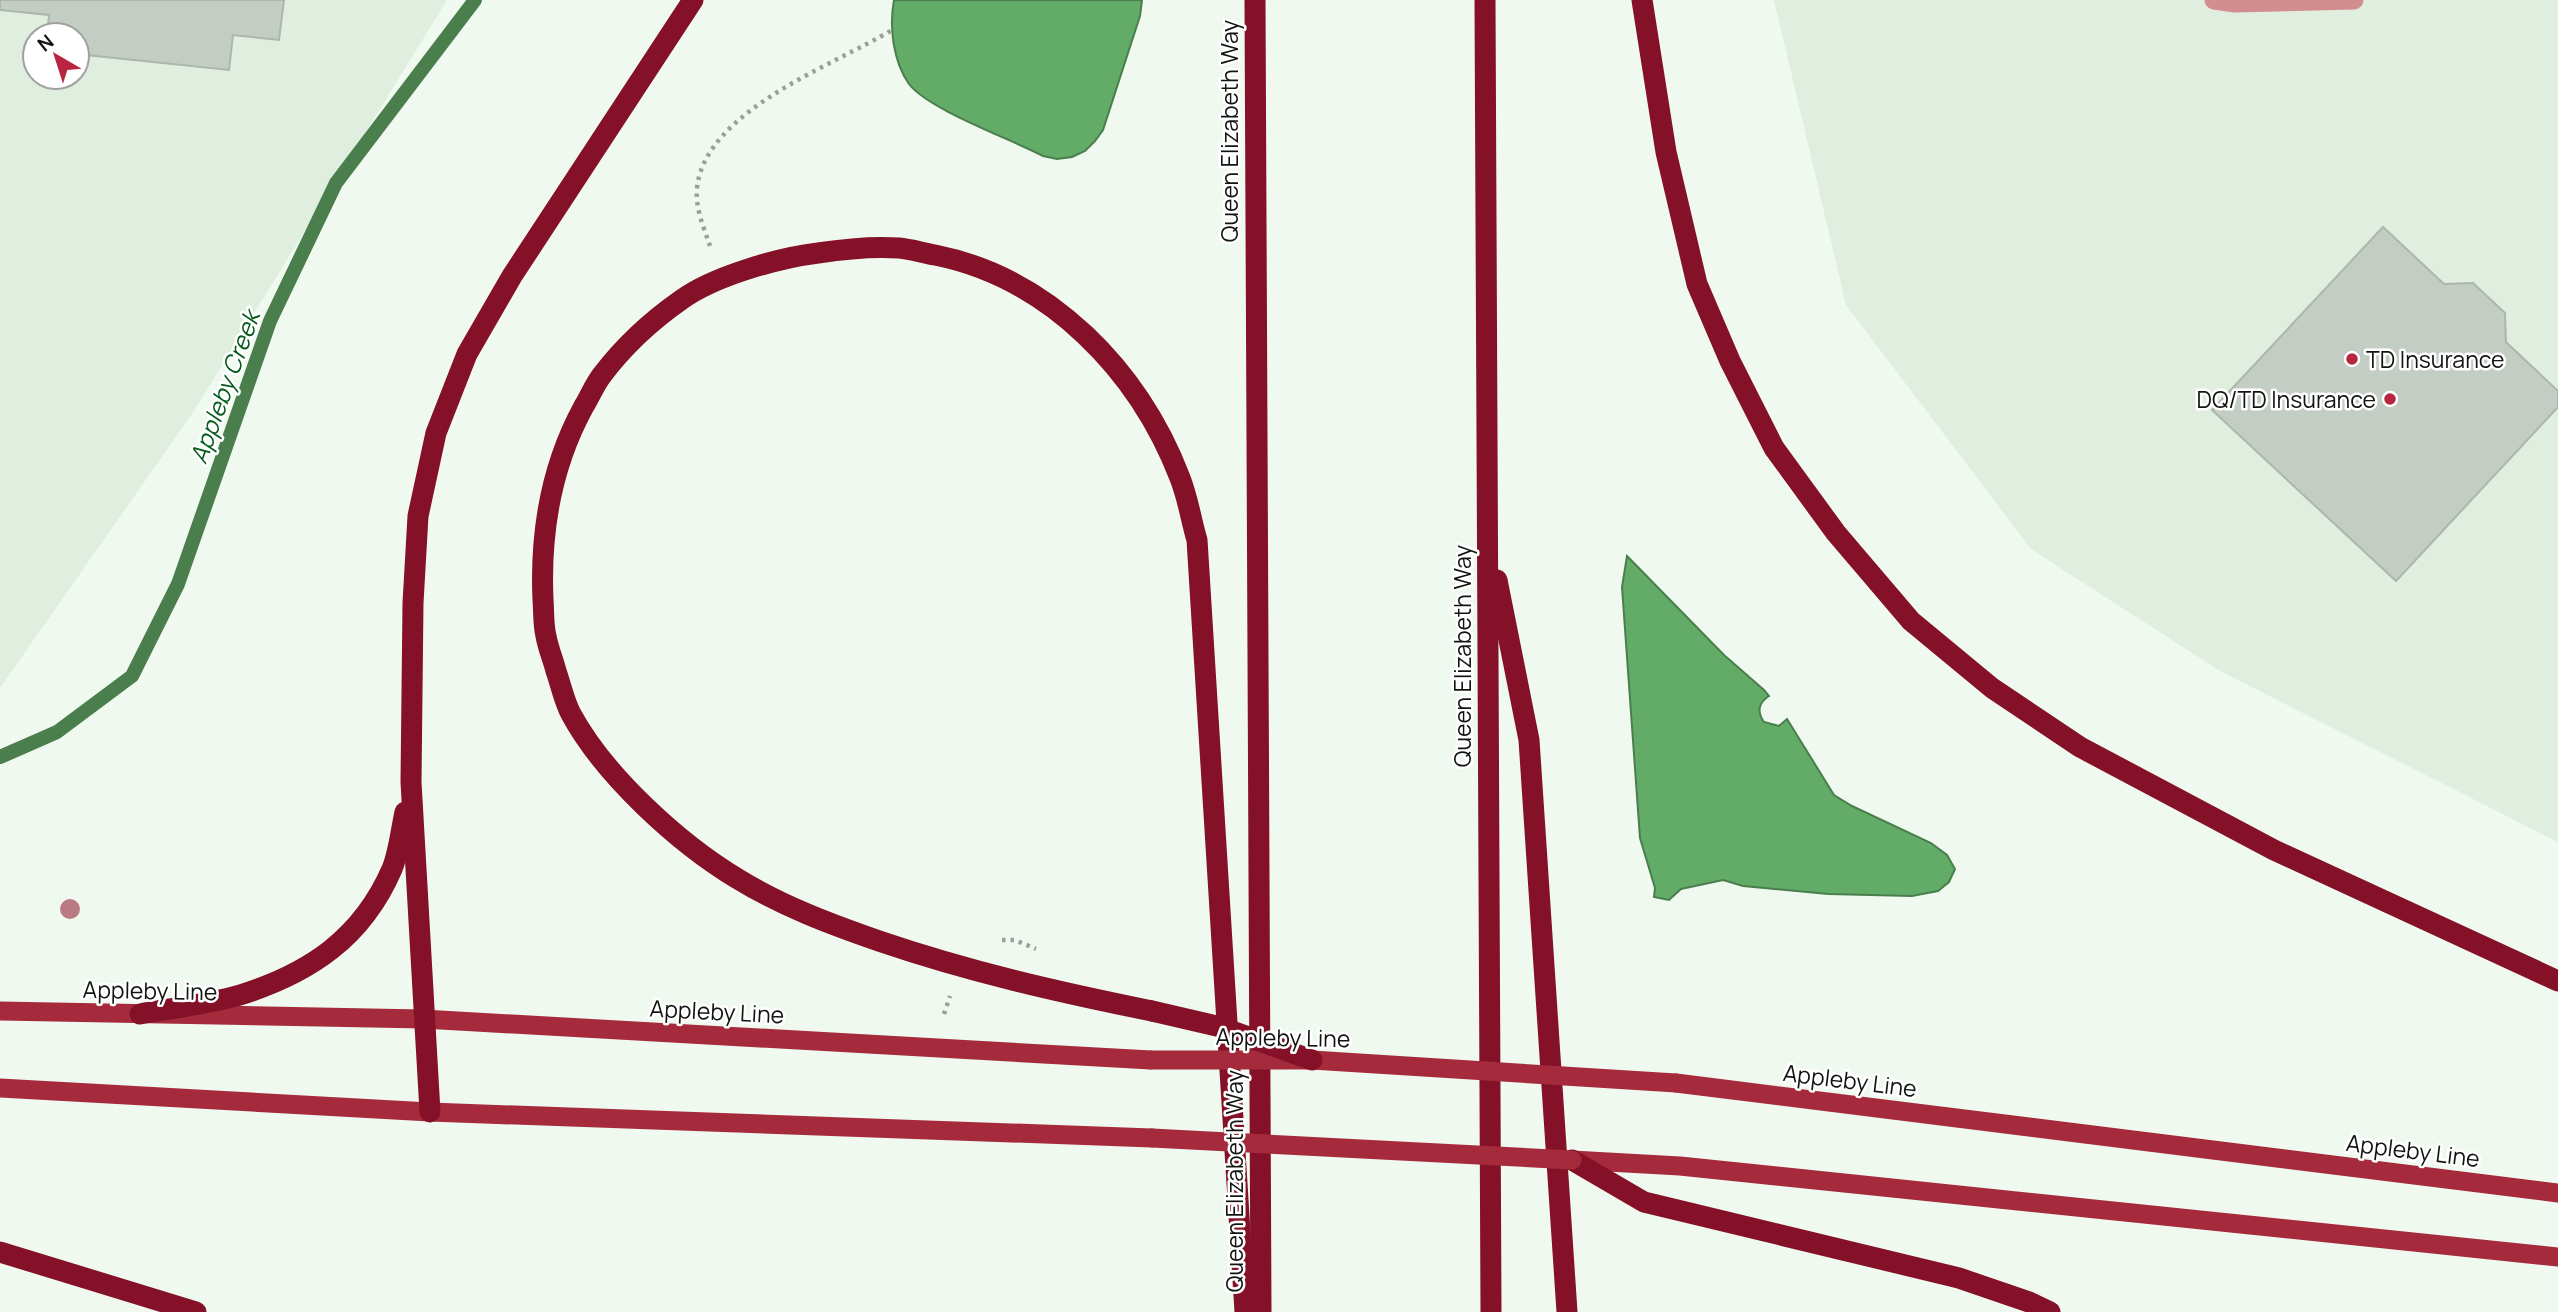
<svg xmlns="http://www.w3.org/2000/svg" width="2558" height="1312" font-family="Manrope,sans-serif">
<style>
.built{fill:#e0eee0;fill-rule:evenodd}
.water{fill:#62ac67;stroke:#4a7e4d;stroke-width:2}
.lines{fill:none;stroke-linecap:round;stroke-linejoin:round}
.stream{stroke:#4a7e4d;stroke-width:14}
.building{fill:#c4cdc4;stroke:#adb6ad;stroke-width:2}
.path{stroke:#9aa19a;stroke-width:4.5;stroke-dasharray:3.5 5;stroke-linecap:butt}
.tertiary{stroke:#d28e8f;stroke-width:19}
.primary{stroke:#a52b3c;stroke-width:19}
.motorway{stroke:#851128;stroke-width:21}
.primary-bridge{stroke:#a52b3c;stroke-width:19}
.motorway-bridge{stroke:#851128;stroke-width:21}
.tree{fill:#ba7a84}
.poi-dot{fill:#b7253e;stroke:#fff;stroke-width:2.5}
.labels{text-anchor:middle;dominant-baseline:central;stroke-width:5;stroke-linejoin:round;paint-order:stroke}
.street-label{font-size:23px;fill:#111411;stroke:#fff}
.poi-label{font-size:23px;fill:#111411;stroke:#fff;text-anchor:start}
.water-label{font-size:24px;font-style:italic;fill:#075b1a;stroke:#fff}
</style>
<rect width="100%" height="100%" fill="#f0f9f0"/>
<g class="built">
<path d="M0,0h447l-253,411 -194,277zM35,35h42v42h-42z"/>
<path d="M1774,0h784v842l-338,-171 -189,-122 -185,-244z"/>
</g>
<g class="water">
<path d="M894,0h248l-2,16 -37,114 -8,11 -10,10 -13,6 -15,2 -14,-3c-32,-17 -114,-46 -134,-72 -16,-23 -20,-57 -15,-84z"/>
<path d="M1627,556l97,99 40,35 5,6c-11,7 -12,16 -5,26l15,4 8,-7 47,76 18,11 79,37 16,12 8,14 -6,13 -11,9 -26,5 -84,-2 -85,-8 -20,-6 -42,9 -12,11 -15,-3 1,-9 -15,-50 -18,-251z"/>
</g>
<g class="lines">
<path class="stream" d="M0,757l57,-25 75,-56 46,-92 92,-263 66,-138 139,-183"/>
</g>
<g class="building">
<path d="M0,0h284l-5,40 -46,-5 -4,35 -152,-16v-19h-30l2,-20 -49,-5z"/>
<path d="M2383,227l61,57 29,-1 32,30 1,29 52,49v16l-162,174 -184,-171z"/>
</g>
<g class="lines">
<g class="path">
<path d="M710,246c-6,-18 -15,-38 -13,-58 8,-77 135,-122 195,-158"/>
<path d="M1002,940h13l21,9"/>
<path d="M944,1014l6,-18"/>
</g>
<path class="tertiary" d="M2214,0l21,3 119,-3"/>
<g class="primary">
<path d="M0,1011l423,8 728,41"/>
<path d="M1676,1083l882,110"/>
<path d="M0,1088l430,24 722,26"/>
<path d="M1572,1160l108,6 878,91"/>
</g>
<g class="motorway">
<path d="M1255,0l6,1312"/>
<path d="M1485,0l6,1312"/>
<path d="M1642,0l24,152 31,132 33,77 44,87 62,85 75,88 81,67 88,59 194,103 284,131"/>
<path d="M1497,580l32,160 38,572"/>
<path d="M1152,1011c-94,-19 -182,-39 -273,-70 -49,-17 -97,-35 -141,-62 -60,-36 -134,-104 -167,-165 -7,-13 -10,-29 -15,-43 -3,-12 -8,-23 -10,-35 -3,-12 -2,-25 -3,-36 -3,-68 8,-134 41,-194 6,-10 11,-22 18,-31 22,-29 49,-54 79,-75 33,-24 97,-42 137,-47 26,-4 55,-7 81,-5 12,1 24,5 36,7 115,23 204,116 245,223 8,20 11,42 17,62l48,772"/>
<path d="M140,1014c33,-6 69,-10 100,-19 70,-22 122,-57 152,-126 7,-17 9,-39 13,-57"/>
<path d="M430,1112l-19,-330 2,-179 5,-87 18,-83 31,-79 45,-78 181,-276"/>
<path d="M1572,1160l72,42 315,76 70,24 21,10"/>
<path d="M0,1252l196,60"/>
</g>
<g class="primary-bridge">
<path d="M1151,1060h161l364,23"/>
<path d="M1152,1138l420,22"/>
</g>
<path class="motorway-bridge" d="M1152,1011l69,16 91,33"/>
</g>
<circle class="tree" cx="70" cy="909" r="10"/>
<g class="poi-dot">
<circle cx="2352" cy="359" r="7"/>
<circle cx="2390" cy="399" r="7"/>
</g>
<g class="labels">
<g class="street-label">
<text transform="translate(1229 131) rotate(-90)">Queen Elizabeth Way</text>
<text transform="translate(1462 656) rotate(-90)">Queen Elizabeth Way</text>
<text transform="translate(150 990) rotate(1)">Appleby Line</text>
<text transform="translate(717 1011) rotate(3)">Appleby Line</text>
<text transform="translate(1283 1037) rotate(1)">Appleby Line</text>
<text transform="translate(1850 1080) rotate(7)">Appleby Line</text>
<text transform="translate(2413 1150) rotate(7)">Appleby Line</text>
<text transform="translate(1234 1181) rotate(-90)">Queen Elizabeth Way</text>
</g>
<g class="poi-label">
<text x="2366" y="359">TD Insurance</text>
<text x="2376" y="399" text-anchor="end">DQ/TD Insurance</text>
</g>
<g class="water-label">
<text transform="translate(224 387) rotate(-70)">Appleby Creek</text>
</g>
</g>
<g transform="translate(56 56) rotate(321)"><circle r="33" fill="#ffffff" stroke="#a0a1a0" stroke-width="2"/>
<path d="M0-5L12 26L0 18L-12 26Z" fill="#b7253e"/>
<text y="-10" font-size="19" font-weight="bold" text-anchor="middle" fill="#111411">N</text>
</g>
</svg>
